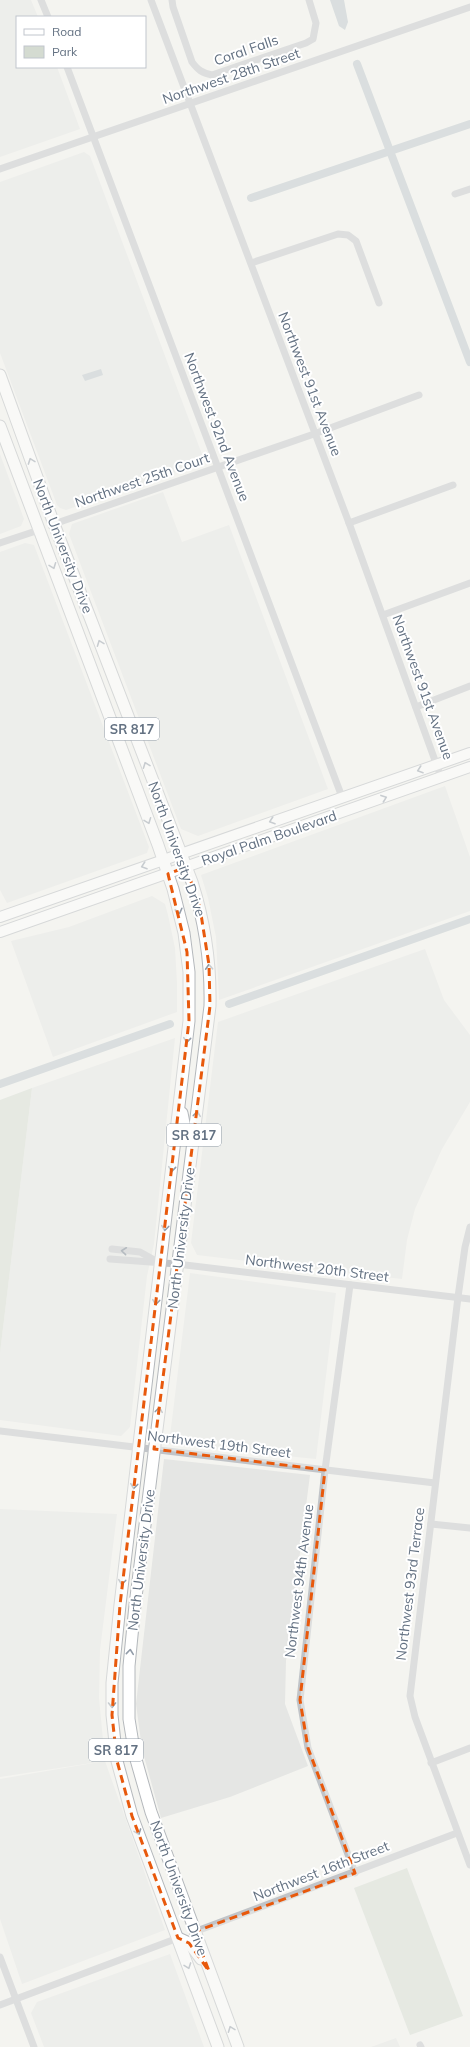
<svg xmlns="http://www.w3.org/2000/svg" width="470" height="2047" font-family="Mulish,sans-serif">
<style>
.built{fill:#e5e6e4}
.green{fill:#d4dbd1}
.water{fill:#bac4c9}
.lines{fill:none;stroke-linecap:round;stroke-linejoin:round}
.canal{stroke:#bac4c9;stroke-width:8}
.secondary-casing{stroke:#b4b8bd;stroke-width:12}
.primary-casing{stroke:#b4b8bc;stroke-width:13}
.street{stroke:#c1c4c8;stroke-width:7}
.secondary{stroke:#fff;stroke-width:10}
.primary{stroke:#fff;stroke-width:11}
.oneway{stroke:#929ca8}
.oneway2{stroke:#687586}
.marked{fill:none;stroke:#e8590c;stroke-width:3;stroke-dasharray:8 5;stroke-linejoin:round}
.labels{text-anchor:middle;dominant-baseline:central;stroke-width:4;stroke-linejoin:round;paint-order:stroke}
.shield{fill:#fff;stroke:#929ca8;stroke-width:1}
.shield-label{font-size:13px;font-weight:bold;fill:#637182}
.street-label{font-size:14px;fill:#637182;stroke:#fff}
</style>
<rect width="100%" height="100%" fill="#f4f4f0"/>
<g class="built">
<path d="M0,0h31l7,17h-21v50h40l23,62 -80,28z"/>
<path d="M84,152l6,4 113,301 -4,7 -133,46 -6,-2 -3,-3 -57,-152v-171z"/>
<path d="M0,454l24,65 -3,7 -21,8z"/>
<path d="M163,492l19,50 47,-17 99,264 -130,47 -17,-7 -112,-295 3,-10z"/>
<path d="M25,543l9,2 115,302 -2,6 -140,50 -7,-13v-338z"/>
<path d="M445,786l25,71v54l-251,89 -3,-63 -8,-39 -7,-23z"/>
<path d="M152,896l13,8 3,11 7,33 2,35v29l-124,45 -42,-116 58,-14z"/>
<path d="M425,949l19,51 26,35v67l-28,47 -27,60 -8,31 -5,39 -205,-24 -6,-12 27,-221z"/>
<path d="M175,1038l-21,206 -7,32 -17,151 -9,9 -121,-16v-67l32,-265z"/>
<path d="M190,1273l146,20 -20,166 -147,-15z"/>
<path d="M164,1459l146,16 -24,186 -1,43 23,62 -78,31 -69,21 -19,-69 -6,-45z"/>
<path d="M0,1509l117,5 -17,136 -1,48 6,63 -105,16z"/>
<path d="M105,1761l60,169 -143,54 -22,-65v-140z"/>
<path d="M170,1954l34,93h-160l-13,-34 6,-11z"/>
<path d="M396,2038l4,9h-29z"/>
</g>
<g class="green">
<path d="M32,1088l-32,265v-253z"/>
<path d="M407,1868l56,148 -53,19 -56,-147z"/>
</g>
<g class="water">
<path d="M330,0h14l4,22 -3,8 -6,-4z"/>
<path d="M101,369l2,6 -18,6 -3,-6z"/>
</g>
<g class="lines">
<g class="canal">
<path d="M357,64l113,298"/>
<path d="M251,198l219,-74"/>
<path d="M229,1004l241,-85"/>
<path d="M0,1084l170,-60"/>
</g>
<g class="secondary-casing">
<g id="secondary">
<path d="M0,917l470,-164"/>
<path d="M0,932l470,-165"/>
</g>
</g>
<g class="primary-casing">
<g id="primary">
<path d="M0,375l54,149 138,358c13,41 19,81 18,124l-75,599 -6,61v53l6,37 16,56 87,235"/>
<path d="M0,426l158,419 15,44 11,44 5,39v49l-69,584 -8,78v32l5,46 15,55 86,231"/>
<path d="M182,1113l3,15 9,11"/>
<path d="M178,1938l11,5 12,16"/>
</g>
</g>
<g class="street">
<path d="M41,0l7,17"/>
<path d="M151,0l198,523 92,254"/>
<path d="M172,0l1,7 19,55c6,8 10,11 20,13l94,-32 7,-4 3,-16 -7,-23"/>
<path d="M67,67l275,730"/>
<path d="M0,169l470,-162"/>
<path d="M455,194l15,-5"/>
<path d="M251,263l87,-29 10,1 8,6 23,62"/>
<path d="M349,523l104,-38"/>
<path d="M54,524l260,-90 105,-39"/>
<path d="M0,543l39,-13"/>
<path d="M383,615l87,-32"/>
<path d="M416,707l54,-21"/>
<path d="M470,1227l-5,20 -7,50 -48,399 5,21 55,148"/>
<path d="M112,1249l28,3 18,10"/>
<path d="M110,1259l67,5 293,35"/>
<path d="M350,1285l-25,185 -25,230 8,48 47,125"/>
<path d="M0,1431l435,52"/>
<path d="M431,1524l39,4"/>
<path d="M431,1763l39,-15"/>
<path d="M194,1932l263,-99"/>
<path d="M0,1957l34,90"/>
<path d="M0,2005l178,-67"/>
<path d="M420,2045l1,2"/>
</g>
<use href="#secondary" class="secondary"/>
<use href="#primary" class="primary"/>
</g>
<defs><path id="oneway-chevron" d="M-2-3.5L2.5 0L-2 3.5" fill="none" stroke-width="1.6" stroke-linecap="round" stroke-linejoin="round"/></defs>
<g class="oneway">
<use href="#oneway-chevron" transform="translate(31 461) rotate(-110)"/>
<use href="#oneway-chevron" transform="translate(53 566) rotate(69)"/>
<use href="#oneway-chevron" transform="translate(100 643) rotate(-111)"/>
<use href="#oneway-chevron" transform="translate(146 765) rotate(-111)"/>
<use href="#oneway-chevron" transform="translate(420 770) rotate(161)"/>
<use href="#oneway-chevron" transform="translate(384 798) rotate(-20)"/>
<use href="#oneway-chevron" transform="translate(148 821) rotate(69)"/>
<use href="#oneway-chevron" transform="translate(272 821) rotate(161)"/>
<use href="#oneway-chevron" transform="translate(144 866) rotate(161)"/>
<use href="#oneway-chevron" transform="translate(179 911) rotate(76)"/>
<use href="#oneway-chevron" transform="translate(209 967) rotate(-93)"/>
<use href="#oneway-chevron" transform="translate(187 1040) rotate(96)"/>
<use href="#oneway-chevron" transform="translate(197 1114) rotate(-83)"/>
<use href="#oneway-chevron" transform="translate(172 1169) rotate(96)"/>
<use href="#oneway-chevron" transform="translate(165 1228) rotate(97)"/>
<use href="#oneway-chevron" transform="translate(156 1302) rotate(97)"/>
<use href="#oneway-chevron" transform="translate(159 1410) rotate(-83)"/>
<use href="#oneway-chevron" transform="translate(134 1486) rotate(97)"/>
<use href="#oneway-chevron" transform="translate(122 1582) rotate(97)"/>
<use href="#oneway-chevron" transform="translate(130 1652) rotate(-84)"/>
<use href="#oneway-chevron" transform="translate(112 1705) rotate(90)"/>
<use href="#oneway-chevron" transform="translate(138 1832) rotate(70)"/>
<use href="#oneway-chevron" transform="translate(188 1966) rotate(70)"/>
<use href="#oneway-chevron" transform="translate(231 2029) rotate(-111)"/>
</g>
<use class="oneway2" href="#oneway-chevron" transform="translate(124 1251) rotate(-174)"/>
<path d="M0 0H470V2047H0ZM186,867l14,41 9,57 1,41 -56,443 171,21 -25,230 8,48 47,125 -161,59 15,39 -20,-28 -11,-5 -46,-122 -15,-55 -5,-46 8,-110 69,-584 -2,-69 -19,-78z" fill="#f4f4f0" fill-opacity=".55" fill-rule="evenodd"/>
<path class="marked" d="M186,867l14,41 9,57 1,41 -56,443 171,21 -25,230 8,48 47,125 -161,59 15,39 -20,-28 -11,-5 -46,-122 -15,-55 -5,-46 8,-110 69,-584 -2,-69 -19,-78z"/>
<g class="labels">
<g class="shield">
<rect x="105" y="718" width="54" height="22" rx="3"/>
<rect x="167" y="1124" width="54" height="22" rx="3"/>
<rect x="89" y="1739" width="54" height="22" rx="3"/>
</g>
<g class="shield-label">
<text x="132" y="729">SR 817</text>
<text x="194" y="1135">SR 817</text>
<text x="116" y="1750">SR 817</text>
</g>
<g class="street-label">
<text transform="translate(246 50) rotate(-19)">Coral Falls</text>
<text transform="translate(231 76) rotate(-19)">Northwest 28th Street</text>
<text transform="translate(310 384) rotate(69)">Northwest 91st Avenue</text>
<text transform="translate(217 427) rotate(69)">Northwest 92nd Avenue</text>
<text transform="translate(142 480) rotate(-19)">Northwest 25th Court</text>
<text transform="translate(63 546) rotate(69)">North University Drive</text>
<text transform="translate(423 687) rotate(70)">Northwest 91st Avenue</text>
<text transform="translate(269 838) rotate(-19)">Royal Palm Boulevard</text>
<text transform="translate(177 849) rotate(70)">North University Drive</text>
<text transform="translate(181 1238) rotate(-83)">North University Drive</text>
<text transform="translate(317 1268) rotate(7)">Northwest 20th Street</text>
<text transform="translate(219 1444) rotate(7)">Northwest 19th Street</text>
<text transform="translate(141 1560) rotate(-83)">North University Drive</text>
<text transform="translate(299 1581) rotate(-83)">Northwest 94th Avenue</text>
<text transform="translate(410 1584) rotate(-83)">Northwest 93rd Terrace</text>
<text transform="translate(321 1871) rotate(-21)">Northwest 16th Street</text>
<text transform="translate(179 1888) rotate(70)">North University Drive</text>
</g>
</g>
<rect x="16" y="16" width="130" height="52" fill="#ffffff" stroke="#c1c6cd"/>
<rect x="24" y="29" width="20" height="6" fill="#ffffff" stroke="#c1c6cd"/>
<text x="52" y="36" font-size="12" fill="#637182">Road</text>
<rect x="24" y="46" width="20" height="12" fill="#d4dbd1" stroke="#c1c6cd"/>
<text x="52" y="56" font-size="12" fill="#637182">Park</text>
</svg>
